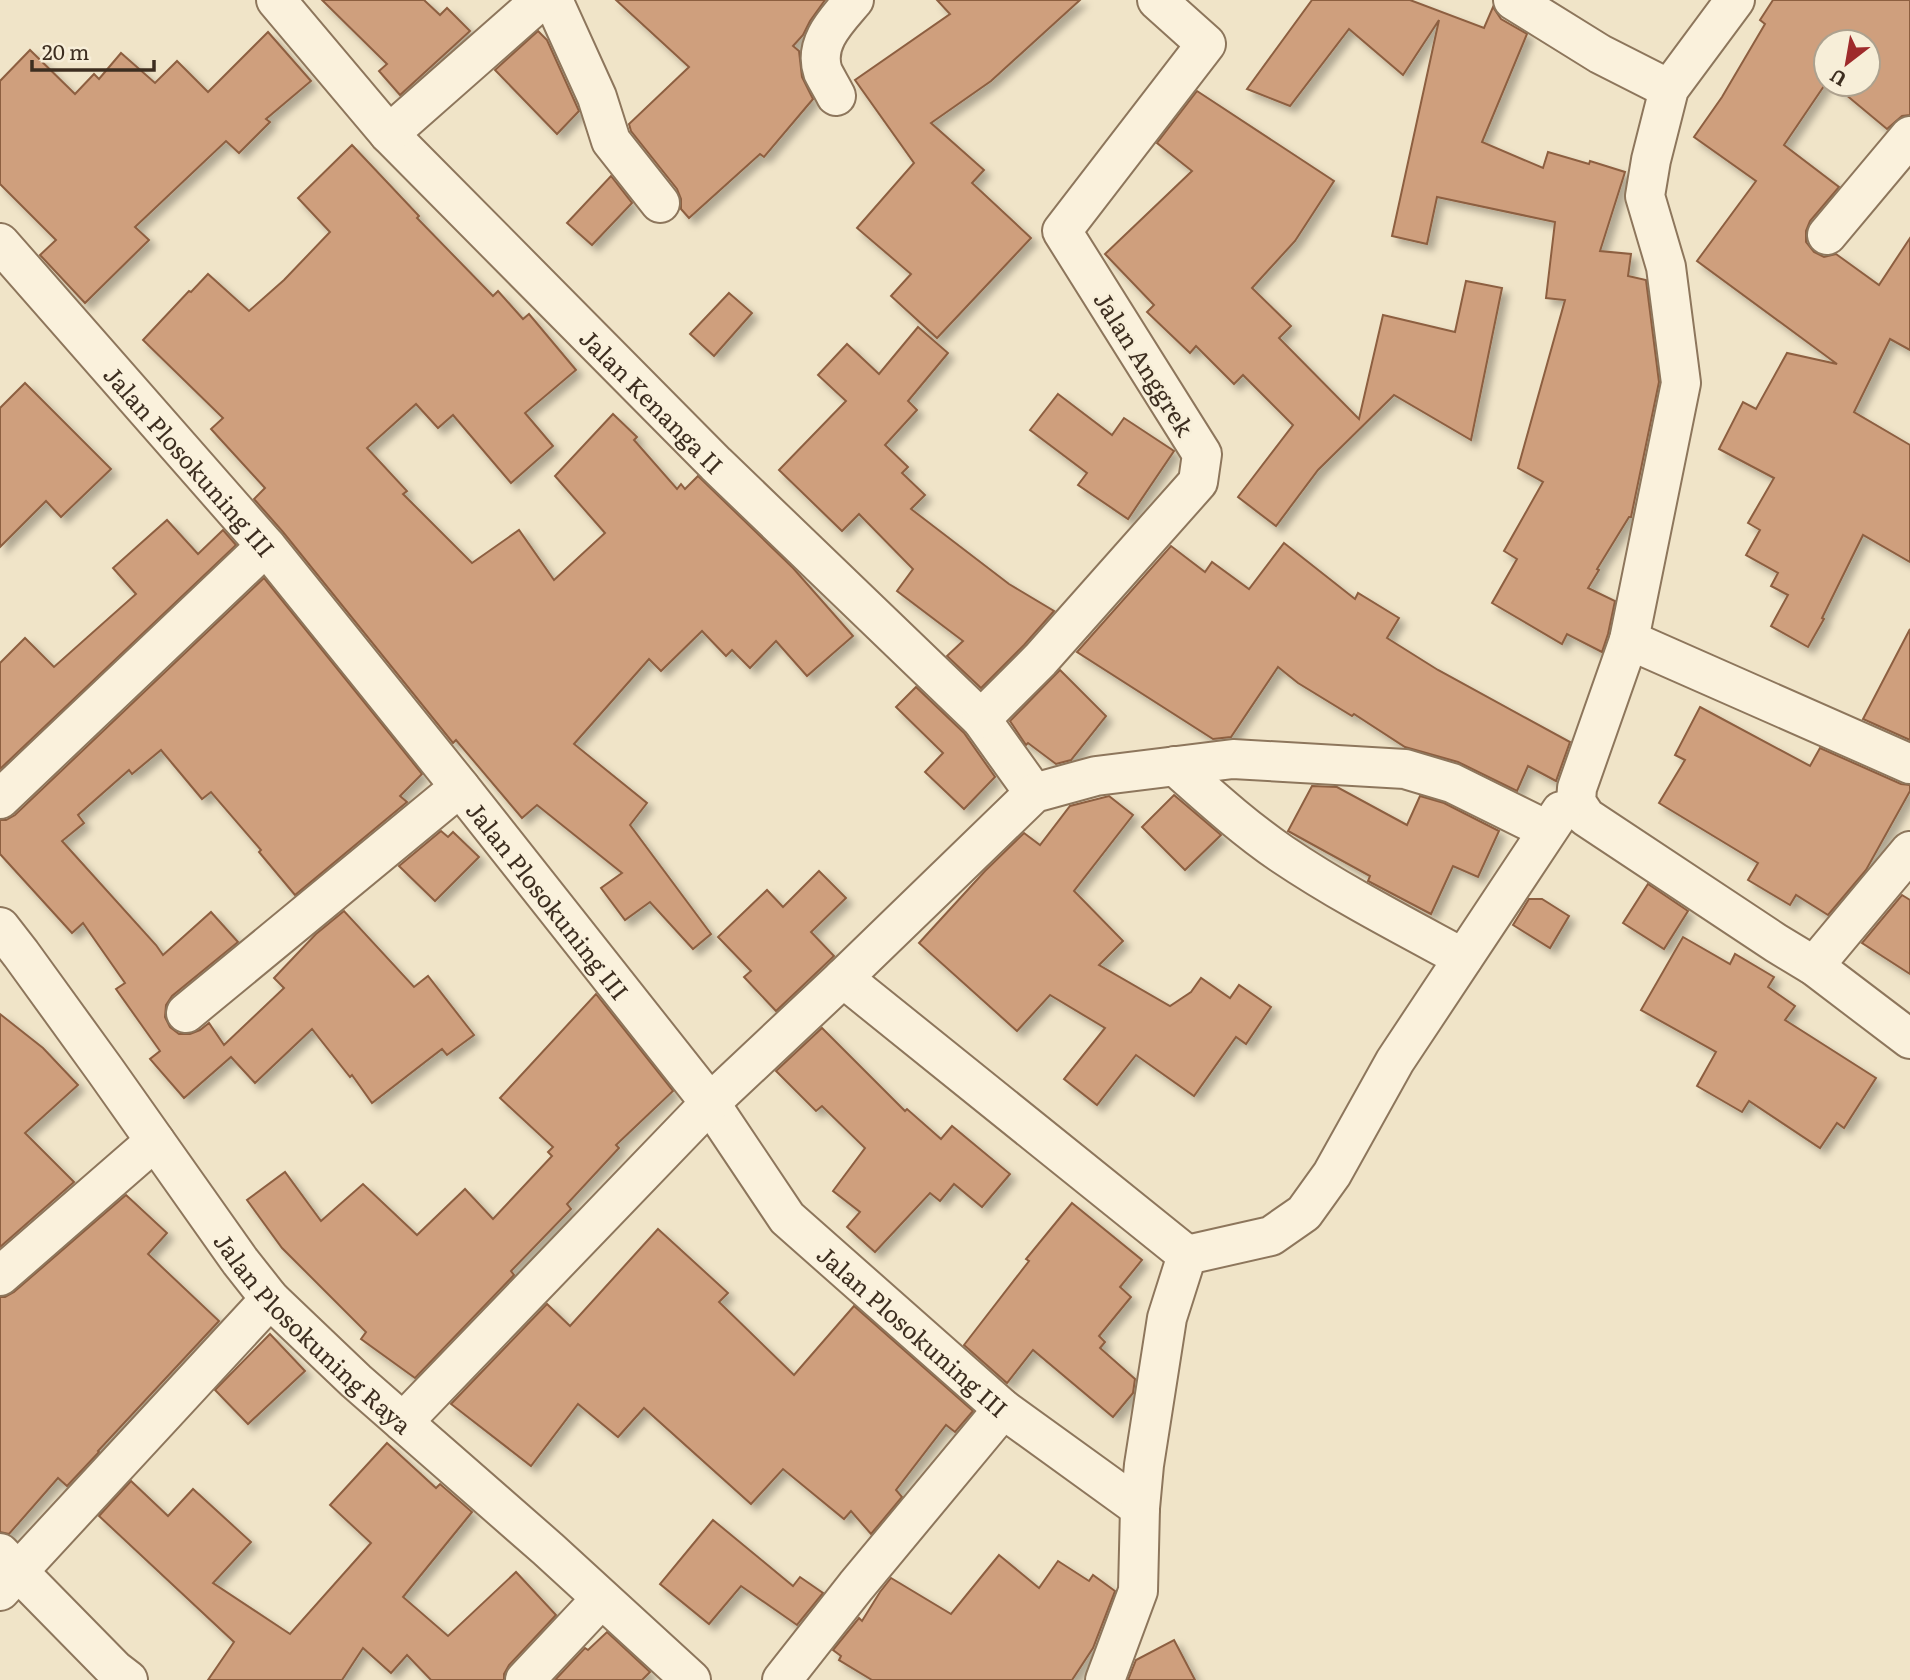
<svg xmlns="http://www.w3.org/2000/svg" width="1910" height="1680" font-family="Literata,serif">
<style>
.building{fill:#cf9f7d;stroke:#8d5f41;stroke-width:2;filter:url(#shadow)}
.lines{fill:none;stroke-linecap:round;stroke-linejoin:round}
.minor-casing{stroke:#8d765c;stroke-width:42}
.minor{stroke:#faf1dc;stroke-width:38}
.labels{text-anchor:middle;dominant-baseline:central;stroke-width:5;stroke-linejoin:round;paint-order:stroke}
.street-label{font-size:24px;fill:#3d2e20;stroke:#f7eed8}
</style>
<defs>
<filter id="shadow"><feDropShadow dx="6" dy="6" stdDeviation="3.5" flood-color="#0004"/></filter>
</defs>
<rect width="100%" height="100%" fill="#f0e4c8"/>
<g class="building">
<path d="M322,0h102l16,15 7,-7 23,23 -70,64 -21,-24 8,-7z"/>
<path d="M616,0h209l-15,21 -7,14 -10,11 6,5 3,26 11,22 -49,58 -4,-3 -71,64 -8,-9v-10l-4,-10 -46,-58 -2,-7 60,-57z"/>
<path d="M937,0h143l-89,81 -60,42 53,47 -12,13 59,55 -94,100 -46,-42 20,-22 -54,-46 57,-65 -59,-83 95,-66z"/>
<path d="M1312,0h98l74,28 9,-21 8,12 26,15 -45,108 61,26 5,-16 41,12 1,-3 35,11 -25,79 31,3 -3,22 18,4 13,102 -28,135h-2l-32,52 2,1 -11,18 27,13 -7,33 -6,18 -35,-18 -5,10 -70,-41 25,-44 -13,-8 39,-69 -25,-14 47,-168 -19,-2 9,-76 -118,-25 -10,47 -35,-8 47,-216 -36,55 -54,-46 -59,77 -43,-17z"/>
<path d="M1773,0h137v115l-8,1 -15,13 -54,-45h35v-42h-42v41l-42,62 55,42 -29,34 -4,10v11l8,10 10,5 12,-3 43,31 31,-47v112l-20,-11 -36,73 56,33v117l-47,-27 -41,83 2,1 -16,28 -37,-21 17,-31 -17,-9 7,-13 -32,-18 14,-25 -12,-7 26,-45 -55,-29 24,-47 13,7 31,-56 50,11 -140,-103 59,-80 -62,-44 28,-40 43,-73 -5,-4z"/>
<path d="M538,31l9,9 32,71 -22,23 -62,-64z"/>
<path d="M268,32l43,49 -45,38 4,3 -31,31 -13,-12 -91,86 14,13 -64,63 -45,-48 16,-15 -56,-56v-103l30,-31 45,44 19,-20 5,5 22,-26 34,30 22,-22 31,31z"/>
<path d="M1197,91l137,90 -39,60 -43,47 39,38 -12,12 80,81 24,-104 72,17 11,-51 36,7 -31,152 -77,-45 -76,75 -42,56 -38,-29 55,-72 -50,-50 -9,9 -38,-38 -6,7 -43,-41 7,-7 -49,-51 87,-83 -35,-28z"/>
<path d="M352,145l67,71 -2,2 76,78 5,-5 25,28 6,-5 47,56 -51,43 28,33 -42,37 -58,-68 -15,13 -22,-24 -49,44 40,43 -4,3 69,69 47,-33 35,50 51,-47 -50,-57 58,-62 24,23 -3,3 43,49 4,-5 4,5 13,-13 95,92 60,68 -46,40 -31,-35 -26,27 -18,-18 -6,6 -24,-25 -41,40 -12,-12 -75,85 73,59 -17,22 81,109 -18,15 -43,-47 -25,18 -24,-32 21,-15 -85,-68 -15,13 -66,-78 -3,3 -170,-211 -29,-33 11,-11 -54,-59 12,-11 -80,-78 46,-49 2,1 17,-18 41,37 35,-31 46,-48 -32,-34z"/>
<path d="M611,176l21,27 -40,42 -25,-22z"/>
<path d="M729,293l23,20 -38,43 -24,-22z"/>
<path d="M918,327l30,26 -40,48 9,9 -32,35 23,22 -6,6 23,22 -14,14 98,75 45,27 -30,34 -43,43 -34,-32 16,-15 -66,-50 16,-22 -54,-55 -17,17 -63,-61 67,-69 -28,-26 29,-31 32,30z"/>
<path d="M25,383l86,86 -50,48 -15,-16 -46,46v-139z"/>
<path d="M1058,394l54,41 12,-17 50,33 -46,68 -50,-34 9,-12 -57,-43z"/>
<path d="M167,520l31,34 25,-24 13,15 -236,224v-106l25,-25 29,29 82,-73 -23,-26z"/>
<path d="M1284,543l71,56 3,-6 41,25 -12,20 51,32 132,72 -14,39 -28,-15 -11,25 -59,-29 -53,-15 -51,-33 -2,2 -54,-33 -20,-16 -47,70 -18,2 -136,-87 94,-106 34,26 7,-10 37,27z"/>
<path d="M264,578l158,196 -22,22 7,6 -112,93 -36,-43 2,-2 -50,-58 -9,7 -41,-49 -29,24 -3,-4 -51,45 6,8 -22,18 94,104 7,10 48,-43 27,30 -66,54 -6,9 -1,12 5,10 9,7h11l10,-4 9,-7 15,22 60,-57 -10,-10 42,-44 28,-23 70,76 14,-11 46,59 -27,20 -5,-6 -70,54 -20,-28 -2,2 -38,-48 -57,54 -24,-26 -47,41 -34,-39 10,-8 -44,-62 9,-6 -42,-60 -11,10 -72,-79v-34h6l9,-5z"/>
<path d="M1910,629v111l-47,-21z"/>
<path d="M1060,670l46,46 -35,44 -15,4 -28,-21 -2,2 -16,-24z"/>
<path d="M916,687l48,46 31,44 -31,32 -39,-37 18,-19 -47,-46z"/>
<path d="M1700,707l110,59 10,-18 81,36 9,1v6l-44,79 -38,45 -32,-20 -6,10 -42,-25 10,-17 -99,-60 26,-43 -10,-5z"/>
<path d="M1312,786l25,1 70,38 13,-29 24,7 55,28 -21,46 -25,-11 -22,48 -63,-33 2,-5 -82,-45z"/>
<path d="M1174,795l47,40 -36,35 -43,-43z"/>
<path d="M1109,796l24,19 -59,76 49,50 -24,24 71,41 21,-14 10,-14 29,20 9,-13 32,22 -25,37 -10,-7 -42,59 -58,-41 -39,50 -33,-26 41,-51 -55,-33 -33,36 -98,-88 66,-72 39,-38 16,12 30,-39z"/>
<path d="M441,831l7,6 5,-5 26,25 -44,44 -36,-35z"/>
<path d="M819,871l27,27 -35,34 23,24 -58,55 -32,-34 7,-6 -33,-34 49,-47 16,17z"/>
<path d="M1648,884l40,27 -24,38 -41,-26z"/>
<path d="M1902,895l8,5v74l-48,-31z"/>
<path d="M1529,899h13l27,17 -19,32 -37,-23z"/>
<path d="M1683,937l47,27 5,-10 39,23 -6,10 27,19 -10,14 91,58 -32,50 -7,-5 -17,25 -71,-47 -7,11 -45,-26 19,-34 -75,-42z"/>
<path d="M596,994l77,97 -57,54 3,3 -52,56 4,5 -60,62 3,4 -99,103 -54,-39 5,-7 -84,-84 -35,-48 38,-28 36,49 42,-37 54,51 48,-46 28,30 59,-63 -4,-4 5,-5 -53,-49z"/>
<path d="M0,1014l43,34 35,37 -53,48 49,49 -74,65z"/>
<path d="M822,1028l83,83 2,-2 34,30 11,-13 58,48 -28,33 -28,-23 -14,17 -10,-8 -55,59 -28,-25 13,-15 -27,-21 32,-43 -43,-42 -6,5 -40,-40z"/>
<path d="M126,1195l41,38 -19,21 71,67 -121,130 1,1 -32,34 -9,-8 -49,56 -9,-2v-235h5l9,-5z"/>
<path d="M1072,1203l70,57 -22,27 11,10 -32,39 6,6 -5,6 35,31 -2,14 -20,24 -80,-67 -26,33 -43,-38 65,-84 -3,-2z"/>
<path d="M658,1229l70,64 -9,9 75,73 60,-69 119,105 -18,21 -9,-7 -50,65 6,7 -31,37 -20,-23 -7,8 -61,-50 -32,35 -107,-96 -26,29 -40,-33 -47,62 -80,-62 96,-100 23,22z"/>
<path d="M270,1334l35,37 -57,53 -33,-34z"/>
<path d="M387,1443l49,45 4,-4 32,28 -69,85 45,39 68,-64 40,43 -47,50 -5,9v6h-73l-24,-25 -16,18 -28,-25 -21,32h-134l26,-38 -135,-126 32,-35 37,35 25,-27 58,53 -38,41 77,51 81,-91 -41,-38z"/>
<path d="M713,1520l80,66 7,-9 23,16 -26,32 -56,-39 -32,38 -49,-40z"/>
<path d="M999,1555l40,33 19,-27 31,20 4,-6 22,16 -22,57 -21,32h-200l-33,-20 2,-4 -8,-6 26,-32 3,3 18,-29 11,-14 60,36z"/>
<path d="M607,1632l43,40 -8,8h-87l30,-32 3,2z"/>
<path d="M1174,1640l21,40h-67l8,-20z"/>
</g>
<g class="lines">
<g class="minor-casing">
<g id="minor">
<path id="s1" d="M276,0l113,134 327,330 265,255 53,74"/>
<path d="M553,0l44,97 14,44 49,62"/>
<path d="M1513,0l87,54 69,35"/>
<path d="M1735,0l-66,89 -18,71 -6,36 21,71 15,116 -52,257 -52,148 -1,14 10,15 190,126 38,23 96,73"/>
<path d="M836,96c-4,-8 -9,-16 -13,-24 -10,-29 14,-52 31,-72"/>
<path d="M389,134l152,-134"/>
<path d="M1827,235l83,-99"/>
<path id="s2" d="M0,243l266,303 194,241 250,316 77,115 216,191 137,99"/>
<path d="M1629,640l281,124"/>
<path d="M981,719l59,-59 158,-178 4,-28 -140,-223 144,-187 -49,-44"/>
<path d="M1175,766c35,31 69,62 107,88 58,39 120,71 181,104"/>
<path d="M0,799l266,-253"/>
<path id="s3" d="M0,927l21,27 84,116 135,191 30,38 86,82 192,168 143,131"/>
<path d="M1814,966l96,-115"/>
<path d="M843,978l344,277"/>
<path d="M186,1013l274,-226"/>
<path d="M0,1276l155,-135"/>
<path d="M403,1422l307,-319 133,-125 191,-185 62,-17 137,-17 172,10 47,14 95,47"/>
<path d="M0,1553l115,117 13,10"/>
<path d="M0,1591l270,-292"/>
<path d="M525,1680l76,-81"/>
<path d="M782,1680l74,-94 147,-177"/>
<path d="M1105,1680l33,-89 2,-83 4,-43 23,-147 20,-63 84,-19 33,-23 28,-39 63,-113 166,-250"/>
</g>
</g>
<use href="#minor" class="minor"/>
</g>
<g class="labels">
<g class="street-label">
<text transform="translate(1145 363) rotate(58)">Jalan Anggrek</text>
<text stroke="none"><textPath href="#s1" startOffset="550">Jalan Kenanga II</textPath></text>
<text stroke="none"><textPath href="#s2" startOffset="289">Jalan Plosokuning III</textPath></text>
<text stroke="none"><textPath href="#s2" startOffset="856">Jalan Plosokuning III</textPath></text>
<text stroke="none"><textPath href="#s2" startOffset="1423">Jalan Plosokuning III</textPath></text>
<text stroke="none"><textPath href="#s3" startOffset="514">Jalan Plosokuning Raya</textPath></text>
</g>
</g>
<g transform="translate(1847 63) rotate(211)"><circle r="33" fill="#f7eed8" stroke="#ada18e" stroke-width="2"/>
<path d="M0-5L12 26L0 18L-12 26Z" fill="#9e2a2b"/>
<text y="-10" font-size="19" font-weight="bold" text-anchor="middle" fill="#3d2e20">U</text>
</g>
<path d="M32 60v10h122v-10" fill="none" stroke="#3d2e20" stroke-width="3.5"/>
<text x="42" y="60" font-size="21" fill="#3d2e20" stroke="#f7eed8" stroke-width="5" paint-order="stroke">20 m</text>
</svg>
